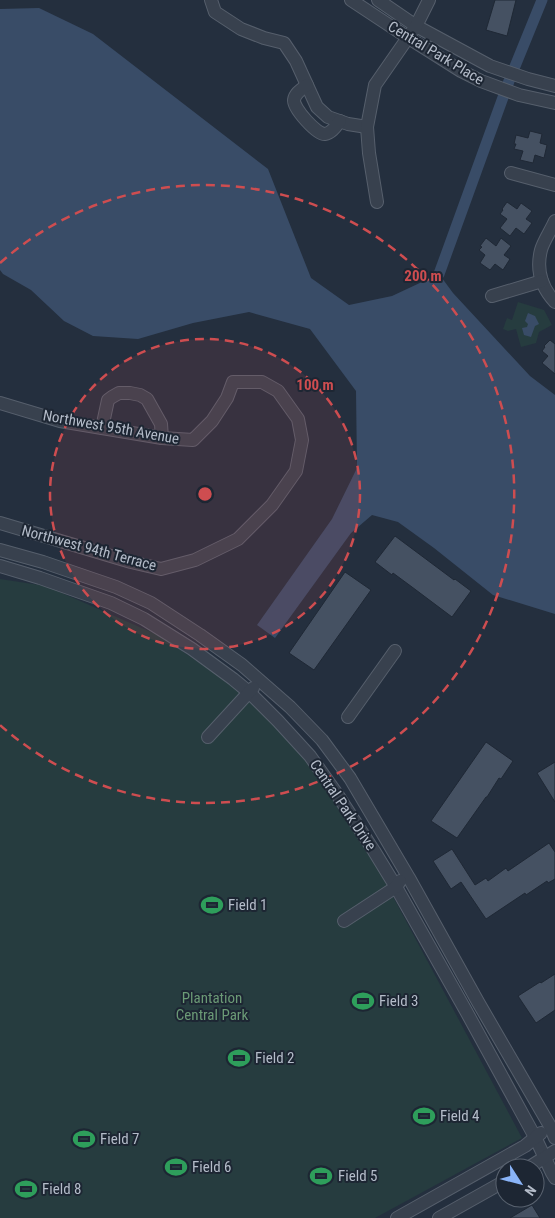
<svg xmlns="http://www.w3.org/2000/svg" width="555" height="1218" font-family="'Roboto Condensed',sans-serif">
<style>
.green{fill:#263c3f}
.water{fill:#394c67}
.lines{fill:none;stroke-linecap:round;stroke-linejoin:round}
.canal{stroke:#394c67;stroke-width:11}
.building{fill:#455162;stroke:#1f2835}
.minor-casing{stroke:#565f6c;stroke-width:14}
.minor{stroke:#38414e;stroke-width:12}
.ring{fill:none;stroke:#ce4d50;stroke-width:2.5;stroke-dasharray:9 6}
.labels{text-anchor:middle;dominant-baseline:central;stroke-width:4;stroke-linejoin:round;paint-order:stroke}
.street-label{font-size:15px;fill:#b4bcc9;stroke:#1d2633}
.poi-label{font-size:15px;fill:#b4bcc9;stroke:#1d2633;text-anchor:start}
.park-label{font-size:15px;fill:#6b9a76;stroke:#1d2633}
.centre{fill:#ce4d50;stroke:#1d2633;stroke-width:2.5}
.ring-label{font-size:15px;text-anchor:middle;font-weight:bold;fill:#ce4d50;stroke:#1d2633;stroke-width:4;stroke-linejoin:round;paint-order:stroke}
</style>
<rect width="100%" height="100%" fill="#242f3e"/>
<g class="green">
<path d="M518,302l26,8 8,15 -13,7 -3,11 -15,4 -5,-18 -8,2 -5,-2 4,-11 5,2z"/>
<path d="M0,579l46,7 114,50 82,56 65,68 75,116 140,262 -147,80h-375z"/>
</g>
<g class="water">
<path d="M39,8l54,26 175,135 43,109 38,27 43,-9 47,-22 14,19 77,83 25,19v219l-62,-19 -59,-47 -36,-26 -26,-7 -21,18 -76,105 -18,-13 75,-106 25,-51 -1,-77 -46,-62 -61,-17 -56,11 -55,16 -45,-3 -29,-15 -33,-31 -28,-16 -3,-4v-261z"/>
<path d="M528,313l7,3 4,8 -4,2 -4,11 -7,-2 -2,-7 5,-1 1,-3 -3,-3z"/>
</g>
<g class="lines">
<path class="canal" d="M439,274l70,-193 33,-81"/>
</g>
<g class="building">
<path d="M495,0h21l-9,36 -21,-6z"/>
<path d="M530,131l12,3 -2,9 7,2 -3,13 -9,-3 -2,8 -13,-3 3,-9 -9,-2 2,-5h-2l2,-9 12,3z"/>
<path d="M507,202l10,7 4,-6 11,8 -6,8 6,4 -8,11 -8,-6 -6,8 -10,-8 7,-9 -7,-5 3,-4 -1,-1z"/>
<path d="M486,238l10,8 5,-8 10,8 -7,9 6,4 -7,11 -8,-6 -5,6 -10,-7 5,-8 -6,-5 3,-3 -2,-1z"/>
<path d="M550,340l5,4v30l-13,-11 6,-7 -6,-5 3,-4 -1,-1z"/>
<path d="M395,536l59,44 1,-1 16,12 -19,26 -40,-30 -19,-14 -1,2 -17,-13z"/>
<path d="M345,572l26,18 -57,80 -25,-17z"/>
<path d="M486,742l27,19 -12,18 -2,-1 -12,19h-1l-29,41 -26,-17z"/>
<path d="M555,762v40l-18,-29z"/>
<path d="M549,843l6,9v27l-7,4 -1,-2 -21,14 -1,-2 -39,26 -25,-37 -10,7 -18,-28 19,-12 23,36 11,-7 2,3 18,-13 2,3z"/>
<path d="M555,974v36l-19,13 -18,-27 22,-14 1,1z"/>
<path d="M532,1205l8,13h-30z"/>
</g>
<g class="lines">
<g class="minor-casing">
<g id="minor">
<path d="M211,0l4,12 26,17 23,9 20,5 12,18 21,46 11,10 20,7 19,3"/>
<path d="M351,0l56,37 54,34 20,10 38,14 36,8"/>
<path d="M378,0l38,26 74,40 38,13 27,7"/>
<path d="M307,85c-5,4 -12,8 -13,15 -1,8 23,35 31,34 7,-1 11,-8 15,-13"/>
<path d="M511,173l44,12"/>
<path d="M377,202l-8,-49 -2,-26 8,-42 41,-59 13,-26"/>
<path d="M555,221c-4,9 -12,21 -14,29 -5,20 1,38 14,52"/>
<path d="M492,296l50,-15"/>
<path d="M0,403l60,18 102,17 31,2 19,-19 15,-23 6,-16h29l16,9 20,28 4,21 -6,31 -24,34 -34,34 -43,21 -34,9 -30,-7 -131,-39"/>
<path d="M102,428l6,-28 4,-3 7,-4h11l10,2 7,4 14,25 1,14"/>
<path d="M0,550l43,12 73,25 35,16 49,32 42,30 48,42 32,33 28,38 59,100 69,124 72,124 5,12"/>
<path d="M0,566l40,12 71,25 33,16 48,30 41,30 17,14 28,28 32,35 27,38 37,57 22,36 70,124 69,126 17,36 3,5"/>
<path d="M348,717l47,-66"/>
<path d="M208,737l45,-49"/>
<path d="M344,921l52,-34 4,-6"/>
<path d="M528,1168l27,-17"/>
<path d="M397,1218l128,-72 16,-13"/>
<path d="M439,1218l66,-37"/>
</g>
</g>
<use href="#minor" class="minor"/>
</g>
<circle cx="205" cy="494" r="155" fill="#ce4d50" fill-opacity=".12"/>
<g class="ring">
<circle cx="205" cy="494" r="155"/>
<path d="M0 263A309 309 0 1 1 0 725"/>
</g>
<defs>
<g id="stadium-bare" transform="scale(1.725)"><path d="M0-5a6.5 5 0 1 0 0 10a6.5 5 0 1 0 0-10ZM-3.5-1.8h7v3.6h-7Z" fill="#2e9e5b" stroke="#1d2633" stroke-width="2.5" paint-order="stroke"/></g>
</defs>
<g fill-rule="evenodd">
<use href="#stadium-bare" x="212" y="905"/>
<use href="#stadium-bare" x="363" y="1001"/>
<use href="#stadium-bare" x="239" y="1058"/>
<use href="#stadium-bare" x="424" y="1116"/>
<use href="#stadium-bare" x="84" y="1139"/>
<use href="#stadium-bare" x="176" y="1167"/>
<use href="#stadium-bare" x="321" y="1176"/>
<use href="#stadium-bare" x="26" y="1189"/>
</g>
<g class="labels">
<g class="street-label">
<text transform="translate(436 53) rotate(31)">Central Park Place</text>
<text transform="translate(111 427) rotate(10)">Northwest 95th Avenue</text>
<text transform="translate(89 548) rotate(15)">Northwest 94th Terrace</text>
<text transform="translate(343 805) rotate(56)">Central Park Drive</text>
</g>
<g class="poi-label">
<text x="228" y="905">Field 1</text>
<text x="379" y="1001">Field 3</text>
<text x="255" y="1058">Field 2</text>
<text x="440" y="1116">Field 4</text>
<text x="100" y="1139">Field 7</text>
<text x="192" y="1167">Field 6</text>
<text x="338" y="1176">Field 5</text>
<text x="42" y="1189">Field 8</text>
</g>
<g class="park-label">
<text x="212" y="998">Plantation<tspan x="212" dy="17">Central Park</tspan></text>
</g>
</g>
<circle cx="205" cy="494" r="8" class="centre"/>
<g class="ring-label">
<text x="423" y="281">200 m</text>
<text x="315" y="390">100 m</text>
</g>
<g transform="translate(520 1183) rotate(126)"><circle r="24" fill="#1d2633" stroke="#59626f"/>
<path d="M0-4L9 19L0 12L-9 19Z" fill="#8ab4f8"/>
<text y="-8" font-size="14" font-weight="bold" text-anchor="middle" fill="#b4bcc9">N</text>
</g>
</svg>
